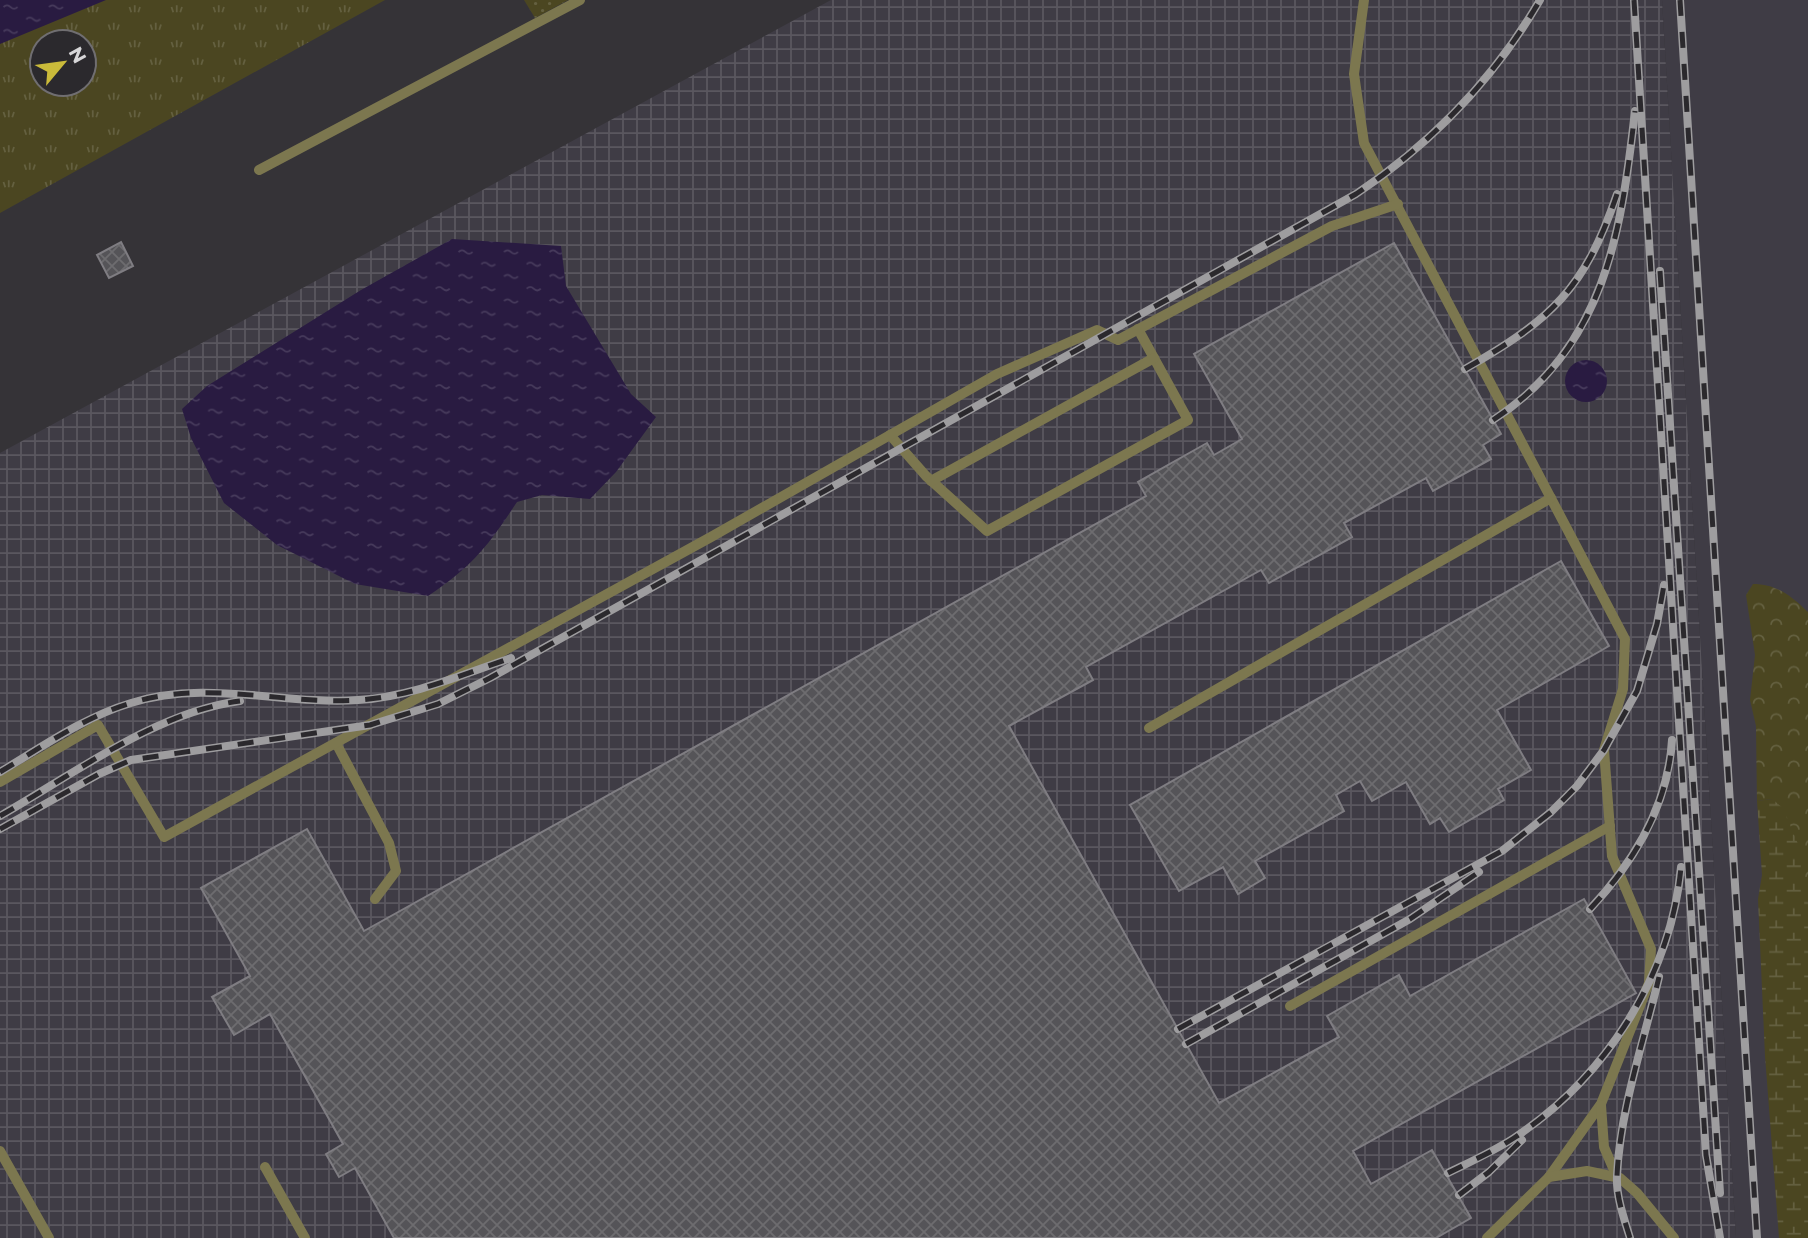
<svg xmlns="http://www.w3.org/2000/svg" width="1808" height="1238" font-family="Montserrat,sans-serif">
<style>
.built{fill:#3f3c45}
.industrial{fill:url(#industrial-grid)}
.grass{fill:url(#grass-dots)}
.forest{fill:url(#forest-crowns)}
.wetland{fill:url(#wetland-marsh)}
.park{fill:url(#park-tufts);fill-rule:evenodd}
.water{fill:url(#water-ripples)}
.building{fill:url(#building-cross-hatch);stroke:#7f7d82;stroke-width:2}
.lines{fill:none;stroke-linecap:round;stroke-linejoin:round}
.lane{stroke:#7c774f;stroke-width:10}
.rail-casing{stroke:#9e9d9f;stroke-width:8}
.rail{stroke:#2b292d;stroke-width:5;stroke-dasharray:16;stroke-linecap:butt}
</style>
<defs>
<pattern id="industrial-grid" width="8" height="8" patternUnits="userSpaceOnUse" patternTransform="scale(1.75)"><rect width="8" height="8" fill="#3f3c45"/><path d="M0 4h8M4 0v8" fill="none" stroke="#5a575f"/></pattern>
<pattern id="grass-dots" width="8" height="8" patternUnits="userSpaceOnUse" patternTransform="scale(1.75)"><rect width="8" height="8" fill="#4b4621"/><path d="M2 2h.1M6 6h.1" fill="none" stroke="#646040" stroke-width="1.8" stroke-linecap="round"/></pattern>
<pattern id="forest-crowns" width="20" height="18" patternUnits="userSpaceOnUse" patternTransform="scale(1.75)"><rect width="20" height="18" fill="#4b4621"/><path d="M2 6a3 3 0 1 1 6 0M12 15a3 3 0 1 1 6 0" fill="none" stroke="#646040"/></pattern>
<pattern id="wetland-marsh" width="20" height="14" patternUnits="userSpaceOnUse" patternTransform="scale(1.75)"><rect width="20" height="14" fill="#4b4621"/><path d="M1 5h8M5 5V1M11 12h8M15 12V8" fill="none" stroke="#646040"/></pattern>
<pattern id="park-tufts" width="24" height="20" patternUnits="userSpaceOnUse" patternTransform="scale(1.75)"><rect width="24" height="20" fill="#4b4621"/><path d="M3 7l-1-3M5 7V3M7 7l1-3M15 17l-1-3M17 17v-4M19 17l1-3" fill="none" stroke="#646040"/></pattern>
<pattern id="water-ripples" width="26" height="14" patternUnits="userSpaceOnUse" patternTransform="scale(1.75)"><rect width="26" height="14" fill="#291b41"/><path d="M2 4q2-2 4 0t4 0M15 11q2-2 4 0t4 0" fill="none" stroke="#473b5c"/></pattern>
<pattern id="building-cross-hatch" width="8" height="8" patternUnits="userSpaceOnUse" patternTransform="scale(1.75)"><rect width="8" height="8" fill="#555458"/><path d="M0 0l8 8M0 8l8-8" fill="none" stroke="#6d6c6f"/></pattern>
</defs>
<rect width="100%" height="100%" fill="#353337"/>
<path class="built" d="M1662,0h146v1238h-72z"/>
<path class="industrial" d="M831,0h831l74,1238h-1736v-785z"/>
<path class="grass" d="M524,0h44l-33,18z"/>
<path class="forest" d="M1753,584c24,0 38,12 55,28v291l-36,-104 -15,2 -1,-75 -6,-26 5,-45 -9,-60z"/>
<path class="wetland" d="M1772,799l11,9 15,36 10,59v335h-29l-14,-182 -7,-157 4,-24 -5,-74z"/>
<path class="park" d="M0,0h385l-385,213zM42,42h42v42h-42z"/>
<g class="water">
<path d="M0,0h106l-106,44z"/>
<path d="M452,239l109,7 5,40 65,108 25,23 -40,55 -26,27 -48,-4 -25,7c-29,44 -44,64 -89,94l-73,-12 -78,-39 -53,-42 -33,-65 -9,-29 25,-23 154,-96z"/>
<circle cx="1586" cy="381" r="21"/>
</g>
<g class="building">
<path d="M121,242l12,24 -24,12 -12,-23z"/>
<path d="M1394,243l107,191 -18,11 8,14 -58,32 -7,-13 -82,45 8,14 -83,46 -8,-13 -175,97 7,13 -84,46 210,377 120,-66 -12,-21 72,-41 11,21 174,-97 52,94 -283,158 18,33 61,-34 39,68 -35,20h-1042l-39,-70 -16,9 -13,-23 17,-10 -73,-130 -36,21 -22,-38 38,-21 -49,-88 106,-59 57,102 782,-435 -8,-14 69,-39 7,12 28,-16 -48,-85z"/>
<path d="M1561,561l48,85 -112,64 34,60 -33,19 6,11 -55,32 -9,-14 -10,6 -24,-42 -34,19 -12,-20 -24,14 8,16 -89,50 10,17 -27,16 -15,-27 -44,24 -49,-86z"/>
</g>
<g class="lines">
<g class="lane">
<path d="M1364,0l-10,74 10,69 261,496 -2,50 -19,61 8,106 39,93 -2,34 -48,121 -52,73"/>
<path d="M259,170l321,-170"/>
<path d="M890,435l36,41 61,55 201,-111 -50,-91"/>
<path d="M931,481l223,-123"/>
<path d="M1149,728l402,-230"/>
<path d="M336,743l53,100 7,28 -21,28"/>
<path d="M0,782l98,-57 66,112 547,-300 286,-163 100,-44 21,10 214,-114 66,-22"/>
<path d="M1290,1006l320,-180"/>
<path d="M1601,1105l3,42 13,30"/>
<path d="M0,1151l49,87"/>
<path d="M265,1167l40,71"/>
<path d="M1487,1238l62,-61 38,-6 33,7 17,15 37,45"/>
</g>
<g class="rail-casing">
<g id="rail">
<path d="M1634,0l72,1155 14,83"/>
<path d="M1680,0l77,1238"/>
<path d="M1660,271l60,922"/>
<path d="M1465,369c86,-49 120,-80 152,-175"/>
<path d="M1493,420c112,-73 128,-186 142,-309"/>
<path d="M0,772c42,-25 84,-55 131,-69 75,-24 151,2 227,-3 53,-3 103,-25 153,-42"/>
<path d="M0,816c74,-42 156,-104 240,-115"/>
<path d="M0,829l99,-55 32,-14 239,-35 68,-21 52,-26 866,-484c76,-51 138,-115 184,-194"/>
<path d="M1590,909c44,-47 78,-103 82,-169"/>
<path d="M1178,1029l324,-178 49,-39 26,-26 27,-36 33,-59 20,-67 7,-39"/>
<path d="M1186,1044l224,-125 69,-47"/>
<path d="M1448,1173c22,-11 46,-22 66,-35 91,-60 157,-162 167,-271"/>
<path d="M1459,1195l30,-23 33,-32"/>
<path d="M1630,1238c-6,-20 -14,-41 -13,-62 3,-67 27,-135 42,-199"/>
</g>
</g>
<use href="#rail" class="rail"/>
</g>
<g transform="translate(63 63) rotate(61)"><circle r="33" fill="#2b292d" stroke="#706e71" stroke-width="2"/>
<path d="M0-5L12 26L0 18L-12 26Z" fill="#caba3a"/>
<text y="-10" font-size="19" font-weight="bold" text-anchor="middle" fill="#d7d6d8">N</text>
</g>
</svg>
